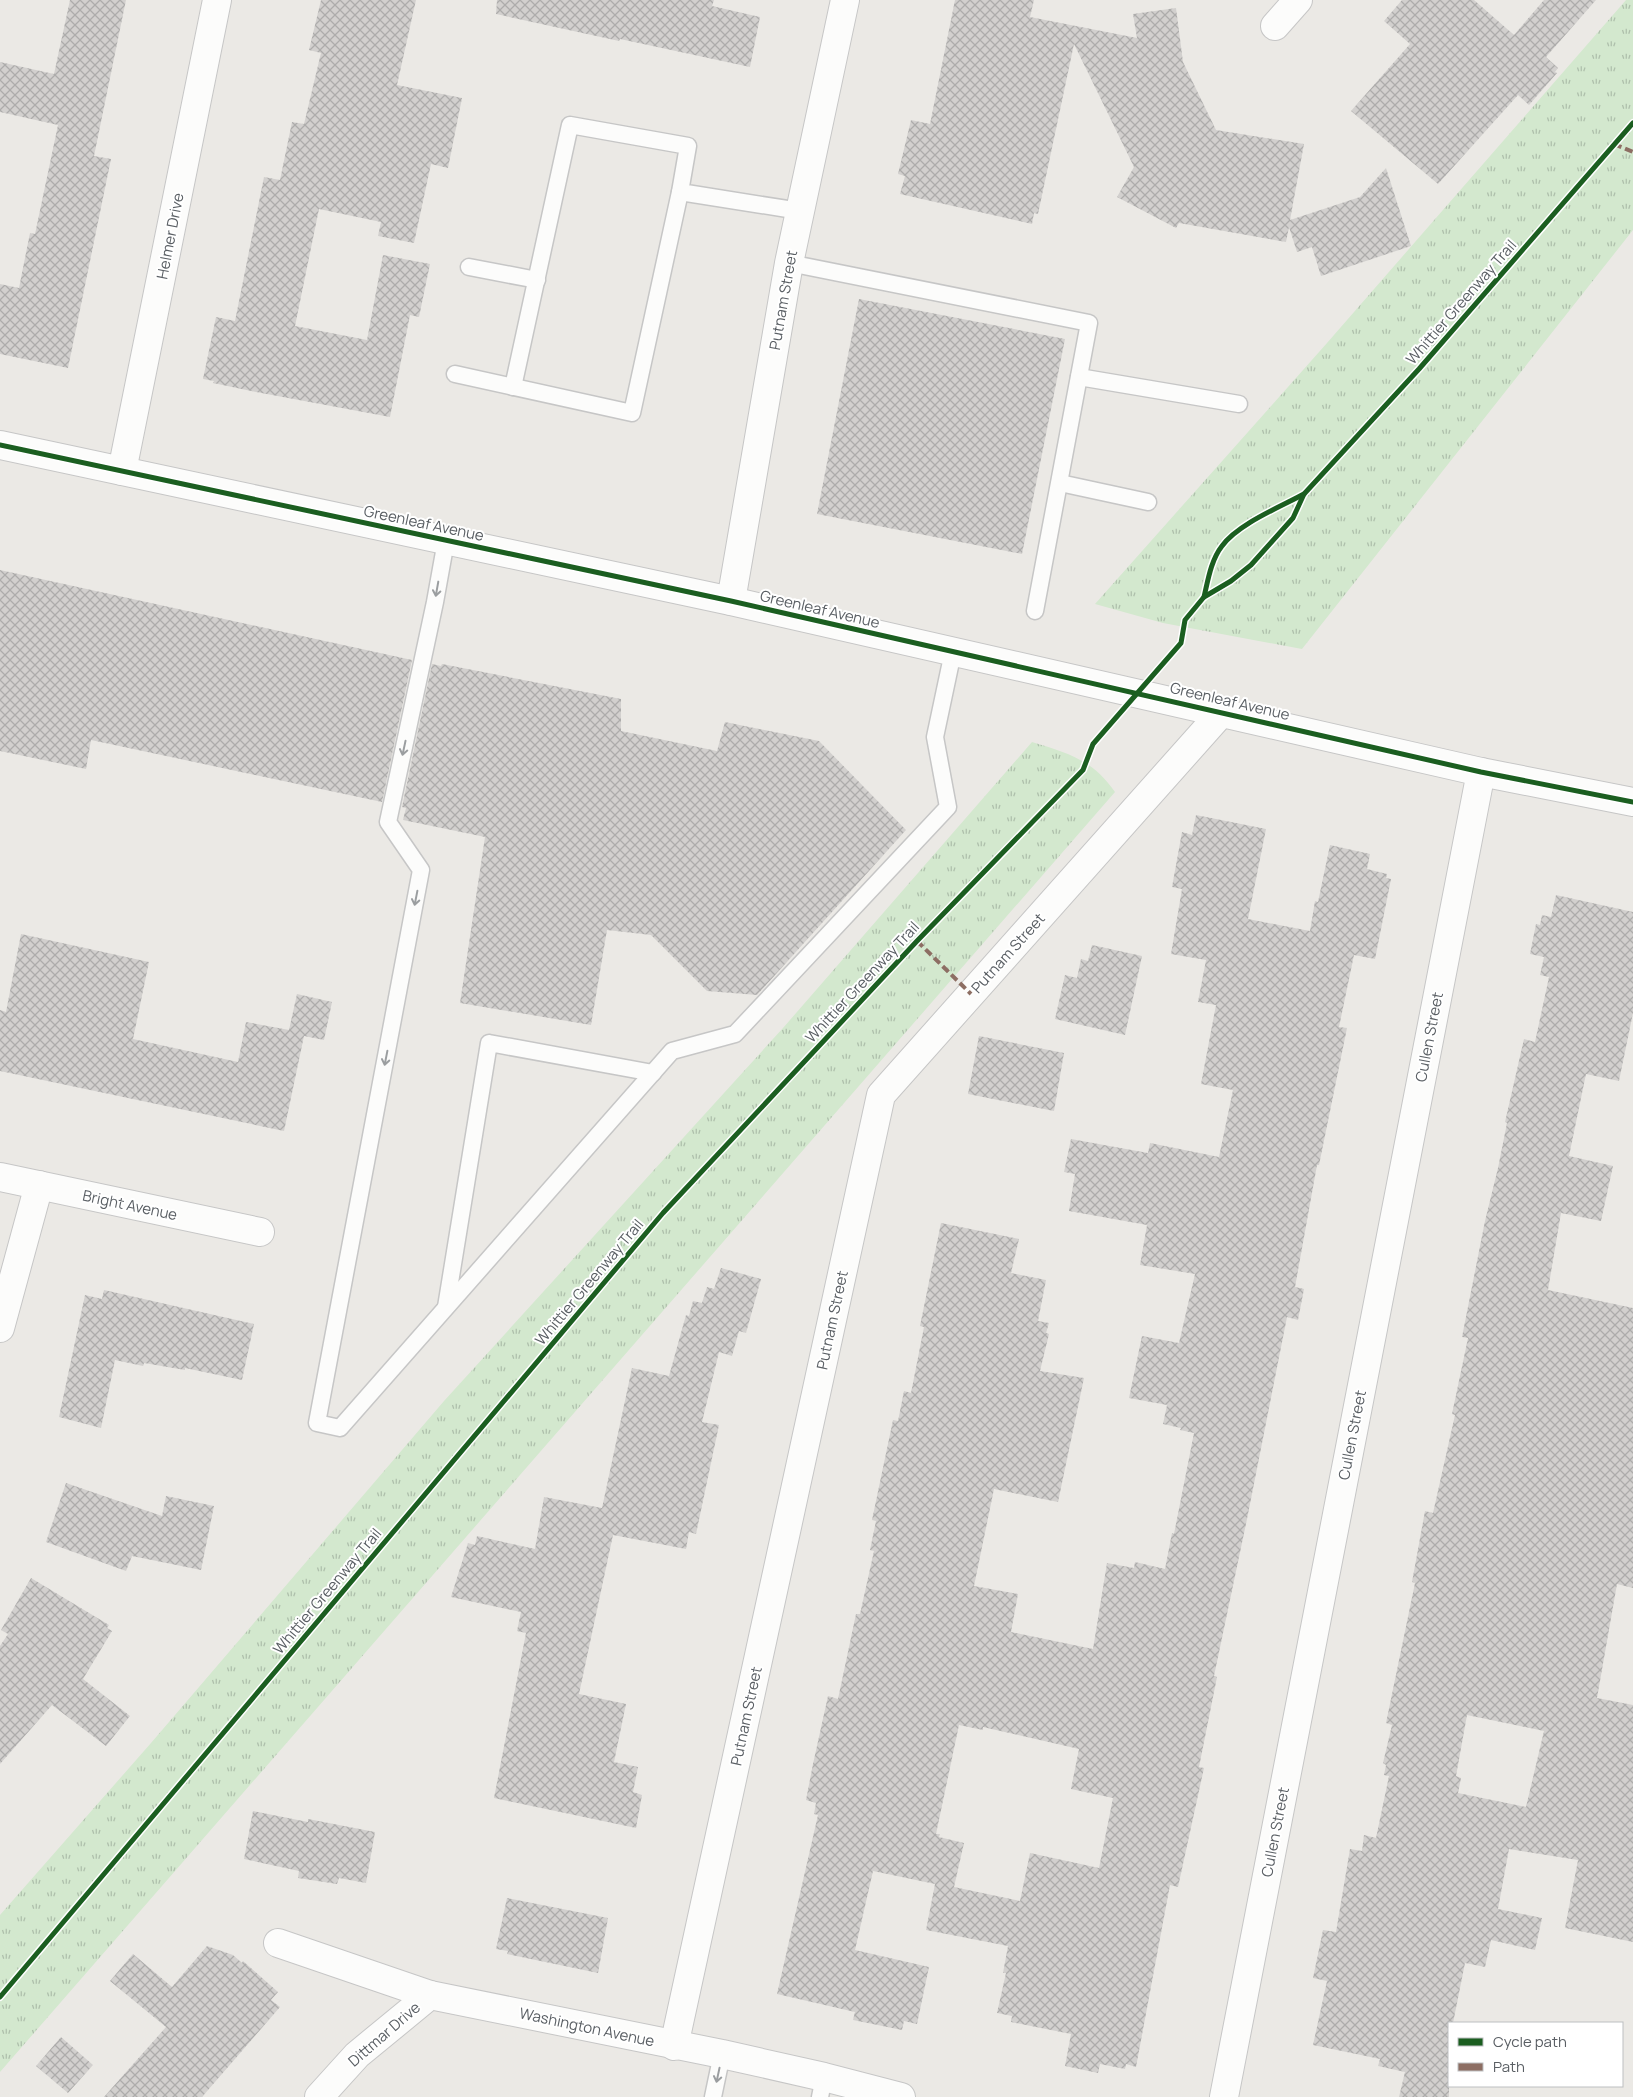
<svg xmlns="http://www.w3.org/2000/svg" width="1633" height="2097" font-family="Manrope,sans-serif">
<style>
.grass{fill:url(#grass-tufts)}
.building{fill:url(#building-cross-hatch);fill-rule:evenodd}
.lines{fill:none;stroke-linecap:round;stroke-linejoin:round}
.service-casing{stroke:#c6c6c6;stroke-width:19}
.minor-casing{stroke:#c6c6c6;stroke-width:30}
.tertiary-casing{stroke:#c6c6c6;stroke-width:30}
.service{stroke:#fcfcfb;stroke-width:16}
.minor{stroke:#fcfcfb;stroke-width:28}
.tertiary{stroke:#fcfcfb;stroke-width:28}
.quiet{stroke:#8d6e63;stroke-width:4;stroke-dasharray:8 4;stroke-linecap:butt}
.cycleway-casing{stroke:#fff;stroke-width:8}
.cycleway{stroke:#1b5e20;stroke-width:5}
.oneway{stroke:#9b9ea0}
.labels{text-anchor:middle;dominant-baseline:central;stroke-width:4;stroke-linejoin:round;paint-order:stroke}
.street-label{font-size:15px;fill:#5a5f64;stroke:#fff}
</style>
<defs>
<pattern id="grass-tufts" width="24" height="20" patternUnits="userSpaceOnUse" patternTransform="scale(1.25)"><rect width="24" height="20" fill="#d3e8ce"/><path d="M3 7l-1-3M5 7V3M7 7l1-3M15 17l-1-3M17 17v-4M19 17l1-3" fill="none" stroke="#aebfab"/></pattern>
<pattern id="building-cross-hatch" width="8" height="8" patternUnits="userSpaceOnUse" patternTransform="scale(1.25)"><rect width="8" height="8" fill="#d2d0ce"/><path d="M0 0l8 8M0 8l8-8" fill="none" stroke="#adacab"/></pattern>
</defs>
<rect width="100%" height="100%" fill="#ebe9e5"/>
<g class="grass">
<path d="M1626,0h7v230l-331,419 -139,-26 -68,-19 232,-261z"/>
<path d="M1032,742c36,11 61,18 83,50l-1115,1280v-157l151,-172 293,-342 339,-373z"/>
</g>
<g class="building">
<path d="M70,0h56l-32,156 17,3 -43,209 -68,-14v-70l19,4 11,-55 5,1 23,-109 -58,-13v-50l54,12z"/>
<path d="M321,0h95l-19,85 65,13 -14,70 -17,-4 -17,79 -36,-7 3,-14 -62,-13 -24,117 72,14 16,-85 47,9 -11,53 -9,-2 -20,102 -134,-25 -43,-9 1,-2 -11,-2 13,-62 19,4 29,-144 16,3 12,-58 12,2 17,-71 -12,-3z"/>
<path d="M497,0h217l-2,6 48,11 -10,50 -130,-28 -1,2 -123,-27z"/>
<path d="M955,0h79l-4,17 107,21 -4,-24 43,-6 7,54 33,68 88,14 -14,76 70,-23 26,-29 25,78 -90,30 -9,-29 -15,5 -8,-25 -3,15 -107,-19 -3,5 -59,-31 17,-30 -60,-123 -36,170 -4,-1 -2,11 -132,-30 5,-18 -7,-2 13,-54 19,4z"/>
<path d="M1402,0h72l40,35 30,-35h52l-50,57 12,11 -3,4 2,1 -28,32 -11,-10 -80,89 -87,-73 59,-67 -26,-23z"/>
<path d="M859,299l206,40 -43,215 -205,-40z"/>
<path d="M0,570l412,90 -30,142 -291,-62 -5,29 -86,-18z"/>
<path d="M432,664l9,2 1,-2 179,35v32l96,20 8,-29 94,19 87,89 -149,165 -50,-4 -56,-56 -44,-5 -16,95 -131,-22 25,-166 -82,-17 3,-12 -4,-1z"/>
<path d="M1196,815l70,14 -18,90 62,12 5,-30 3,1 12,-57 40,9 -3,15 20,5 -1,4 5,1 -16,80 -21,-4 -15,72 8,1 -28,137h-2l-22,122 9,2 -6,31 -11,-3 -40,202 -33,157 3,1 -18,90 5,1 -26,119 -8,-2 -34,182 -10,-3 -1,5 -25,-5 -2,9 -33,-7 6,-32 -60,-12 1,-6 -15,-3 9,-40h-3l5,-27 -82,-16 9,-46 -62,-13 -18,79 74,17 -12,57 -13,-3 -2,9 -49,-10 2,-8 -78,-18 41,-179 -4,-1 2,-11 -10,-3 7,-36 15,-68 10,3 18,-85h4l14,-63 -4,-1 6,-29 -4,-1 21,-100 5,1 6,-30 7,2 13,-66 -4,-1 21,-103 78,16 -8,34 35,7 -8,41 11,2 -3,10 3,1 -9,37 44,7 -26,124 -64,-13 -20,97 44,8 -7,38 82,17 14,-86 27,5 1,-6 30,7 7,-36 2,1 20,-101 -14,-3 1,-2 -18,-4 4,-19 -38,-7 13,-62 37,7 16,-69 -55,-9 7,-40 -78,-14 6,-37 -11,-2 7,-33 77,14 2,-10 69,14 14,-67 -32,-6 15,-79 -18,-3 8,-42 -35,-6 11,-65 -10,-2 10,-55 10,3zM959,1725l24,5v-3l96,22 -8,40 42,9 -14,70 -69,-15 -10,48 -66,-14 10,-44 -25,-6 1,-3h-4z"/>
<path d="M1556,895l77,17v101l-14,68 -33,-7 -17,82 44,10 -12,55 -40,-8 -13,77 85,18v280l-16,-4 -20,114 36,7v237l-68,-14 13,-68 -69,-11 -11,60 44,9 -7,32 -44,-10 -6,27 -20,-4 -12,60h-4v74h-50l6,-25 -27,-6 2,-7 -67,-14 14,-64 -14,-3 10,-48 13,2 14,-83 12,2 2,-16 12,3 13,-62 -5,-1 2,-10 -3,-2 9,-38 -6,-2 29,-140 -3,-1 13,-71 8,2 22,-98 -3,-1 16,-76 -6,-1 23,-116 13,-53 9,-45 -2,-1 19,-83 11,3 14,-65 -9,-2 4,-18 -14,-3 6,-30 4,1 2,-10 9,2zM1467,1715l77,16 -18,76 -68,-14 3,-15 -5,-2z"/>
<path d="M21,934l128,28 -16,77 105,23 8,-40 43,8 8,-36 35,8 -8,38 -20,-4 -20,95 -284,-60v-61l6,2z"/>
<path d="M1092,945l50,11 -17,79 -70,-16 10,-44 12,3 4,-19 7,2z"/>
<path d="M979,1036l85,17 -10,58 -86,-17z"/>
<path d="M721,1268l40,11 -15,54 -7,-2 -7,25 -13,-4 -17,70 17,3 -23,109 -7,-2 -3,17 -73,-14 -34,159 47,10 -12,58 24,5 -5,25 9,3 -6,33 -142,-30 32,-165 -9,-2 4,-19 -70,-15 17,-54 7,2 2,-9 58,13 9,-52 58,11 30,-140 37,8 17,-61 3,1 4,-15 9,2 5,-16 7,2z"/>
<path d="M104,1290l150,34 -12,56 -57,-12v2l-41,-7 -1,3 -28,-6 -14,68 -42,-11 26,-122 17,4z"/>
<path d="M66,1483l96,33 4,-20 48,10 -13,64 -69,-14 -6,15 -80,-29z"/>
<path d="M31,1578l78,47 -2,3 5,3 -29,48 47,37 -24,30 -54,-41 -52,59v-118l8,-12 -7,-4z"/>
<path d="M253,1811l55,11v-3l67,13 -9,51 -27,-5 -2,6 -39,-6 1,-7 -55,-12z"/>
<path d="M507,1898l101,20 -10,55 -91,-19 1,-3 -12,-2z"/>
<path d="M207,1946l26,9 9,8 1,-2 35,31 -7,8 9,7 -78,90h-98l62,-70 -56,-46 23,-27 39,33z"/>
<path d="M61,2037l32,28 -25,28 -32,-27z"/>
</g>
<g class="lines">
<g class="service-casing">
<g id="service">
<path d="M789,263l300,60 -54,288"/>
<path d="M469,267l68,13"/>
<path d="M455,374l177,39 48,-221"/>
<path d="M1079,377l160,27"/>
<path d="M513,387l57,-262 118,21 -8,46 120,19"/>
<path d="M1060,483l88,19"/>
<path d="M446,541l-11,61 -47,220 33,48 -104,553 23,5 332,-377 63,-17 213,-227 -13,-70 18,-85"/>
<path d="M446,1307l43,-264 164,30"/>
<path d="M713,2097l9,-43"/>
<path d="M820,2097l4,-20"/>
</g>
</g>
<g class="minor-casing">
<g id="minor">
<path d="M1275,26l23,-26"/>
<path d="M122,471l95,-471"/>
<path d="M731,601l58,-338 56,-263"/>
<path d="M0,1177l260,55"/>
<path d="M0,1328l39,-143"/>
<path d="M278,1943l152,52 292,59 102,23 77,20"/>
<path d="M674,2046l207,-951 341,-383"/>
<path d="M319,2097l38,-42 73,-60"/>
<path d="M1224,2097l257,-1325"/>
</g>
</g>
<g class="tertiary-casing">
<path id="tertiary" d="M0,445l731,156 750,171 152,30"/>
</g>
<use href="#service" class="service"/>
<use href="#minor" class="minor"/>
<use href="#tertiary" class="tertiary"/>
<g class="quiet">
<path d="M1614,144l19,8"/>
<path d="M917,941l54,53"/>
</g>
<g class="cycleway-casing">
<g id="cycleway">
<path d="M0,445l731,156 750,171 152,30"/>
<path d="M1204,597c4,-17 7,-37 18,-51 16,-22 58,-39 82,-52"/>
<path d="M0,1997l663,-784 254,-272 166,-171 10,-26 88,-101 4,-23 19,-23 27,-16 20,-16 42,-47 11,-24 115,-125 214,-246"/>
</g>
</g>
<use href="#cycleway" class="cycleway"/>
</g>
<defs><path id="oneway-shaft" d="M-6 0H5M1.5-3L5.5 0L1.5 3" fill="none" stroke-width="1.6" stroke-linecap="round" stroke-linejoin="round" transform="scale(1.25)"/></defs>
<g class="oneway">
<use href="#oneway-shaft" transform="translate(437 589) rotate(100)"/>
<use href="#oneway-shaft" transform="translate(404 748) rotate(102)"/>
<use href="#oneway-shaft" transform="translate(416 898) rotate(101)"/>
<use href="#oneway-shaft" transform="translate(386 1058) rotate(101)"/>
<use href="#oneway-shaft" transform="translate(718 2075) rotate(102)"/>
</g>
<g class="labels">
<g class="street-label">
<text transform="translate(170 236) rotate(-79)">Helmer Drive</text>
<text transform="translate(783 300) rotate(-80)">Putnam Street</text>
<text transform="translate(1461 302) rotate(-49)">Whittier Greenway Trail</text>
<text transform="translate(424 523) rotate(12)">Greenleaf Avenue</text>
<text transform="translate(820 609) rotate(13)">Greenleaf Avenue</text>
<text transform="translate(1230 701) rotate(13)">Greenleaf Avenue</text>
<text transform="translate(1008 953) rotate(-48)">Putnam Street</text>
<text transform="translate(862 982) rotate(-47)">Whittier Greenway Trail</text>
<text transform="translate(1429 1037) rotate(-79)">Cullen Street</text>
<text transform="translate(130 1205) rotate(12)">Bright Avenue</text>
<text transform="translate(589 1282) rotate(-50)">Whittier Greenway Trail</text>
<text transform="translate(832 1320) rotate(-78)">Putnam Street</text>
<text transform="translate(1352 1435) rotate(-79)">Cullen Street</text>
<text transform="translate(327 1591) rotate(-50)">Whittier Greenway Trail</text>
<text transform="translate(746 1716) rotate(-78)">Putnam Street</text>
<text transform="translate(1275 1832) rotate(-79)">Cullen Street</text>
<text transform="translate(587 2027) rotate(12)">Washington Avenue</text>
<text transform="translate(384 2034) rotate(-41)">Dittmar Drive</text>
</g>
</g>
<rect x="1448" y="2022" width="175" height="65" fill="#ffffff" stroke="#bdbfc1"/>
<rect x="1458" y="2038" width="25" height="8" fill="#1b5e20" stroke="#bdbfc1"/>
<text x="1493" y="2047" font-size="15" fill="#5a5f64">Cycle path</text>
<rect x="1458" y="2063" width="25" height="8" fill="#8d6e63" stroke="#bdbfc1"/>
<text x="1493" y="2072" font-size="15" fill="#5a5f64">Path</text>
</svg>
